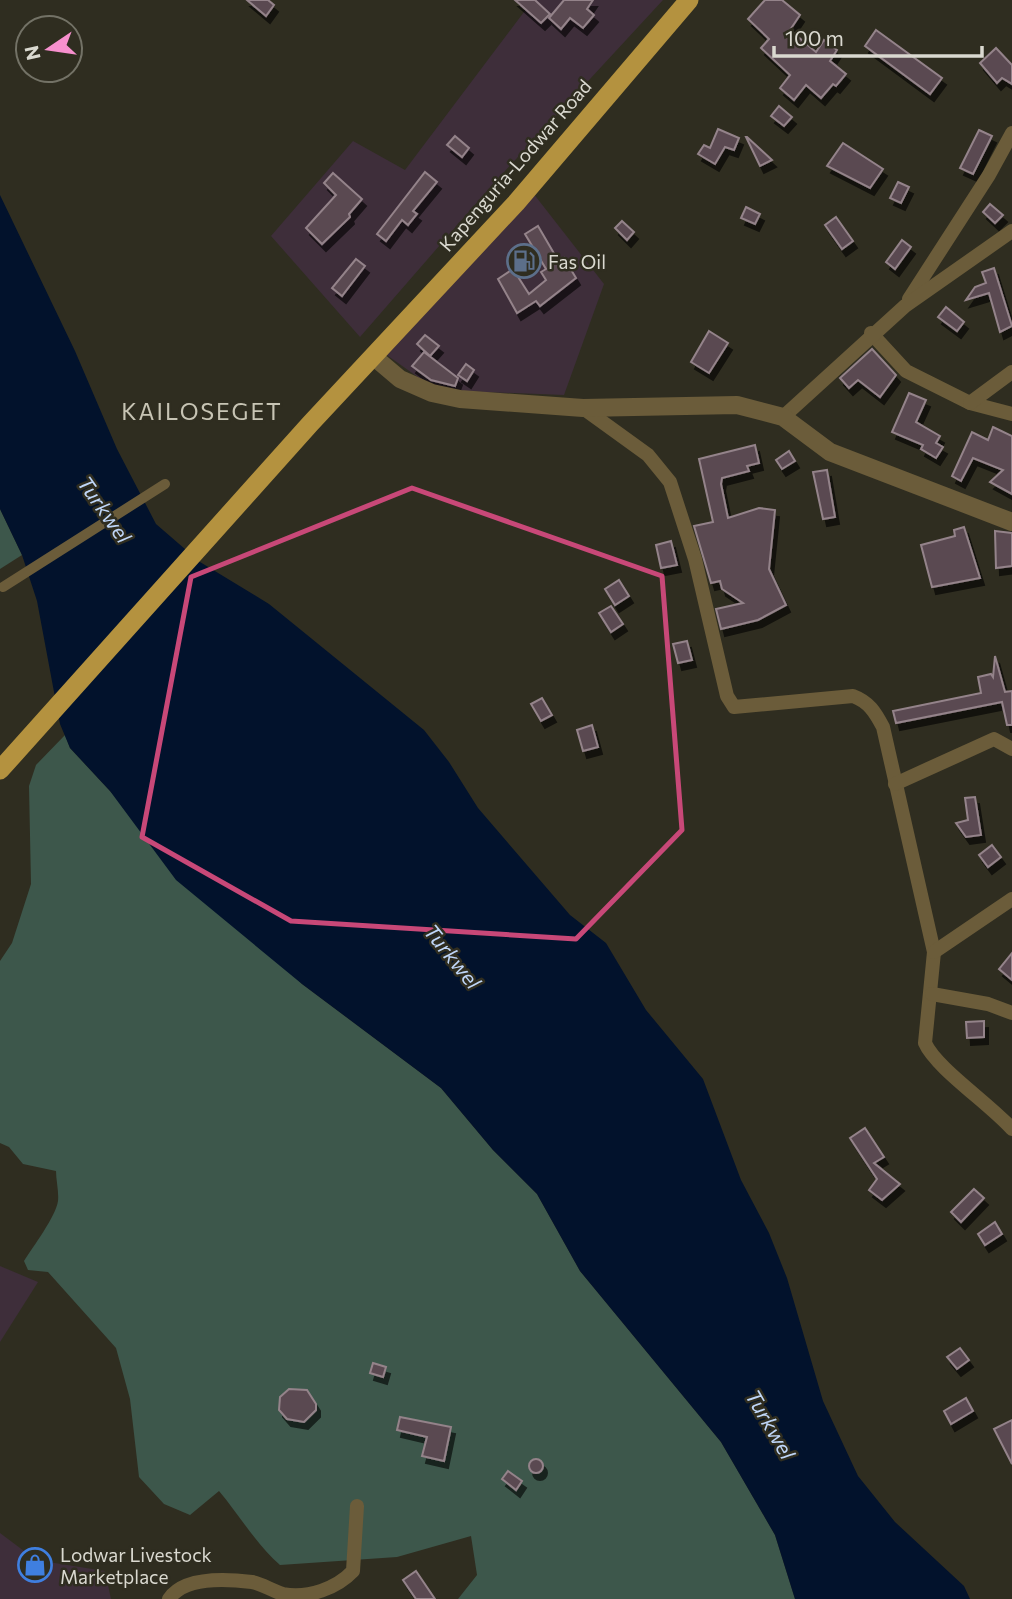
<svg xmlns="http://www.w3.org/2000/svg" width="1012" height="1599" font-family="Commissioner,sans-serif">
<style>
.commercial{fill:#3e2e3a}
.green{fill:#3d574b}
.water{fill:#02122c}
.building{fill:#5a4a51;stroke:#94838a;stroke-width:2;filter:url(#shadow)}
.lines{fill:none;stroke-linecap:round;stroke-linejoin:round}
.pedestrian{stroke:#6b5c3a;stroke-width:10}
.minor{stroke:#6b5c3a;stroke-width:14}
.tertiary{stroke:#6b5c3a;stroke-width:18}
.trunk{stroke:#b4923f;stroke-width:19}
.marked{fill:none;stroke:#c84878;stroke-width:5;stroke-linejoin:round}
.labels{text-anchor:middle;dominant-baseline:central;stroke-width:5;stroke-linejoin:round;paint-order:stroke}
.street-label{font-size:19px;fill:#dad9d0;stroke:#2f2d20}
.poi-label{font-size:19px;fill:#dad9d0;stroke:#2f2d20;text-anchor:start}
.water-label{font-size:21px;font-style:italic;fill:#bfd6f8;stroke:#2f2d20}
.quarter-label{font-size:23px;letter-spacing:2px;fill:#c7c4b4;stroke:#2f2d20}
</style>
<defs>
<filter id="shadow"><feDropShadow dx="4" dy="7" stdDeviation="0" flood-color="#0009"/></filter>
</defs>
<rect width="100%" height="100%" fill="#2f2d20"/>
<g class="commercial">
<path d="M533,0h130l-170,184 -133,153 -89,-101 82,-95 52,29z"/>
<path d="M533,193l71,91 -40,111 -128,-5 -52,-37z"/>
<path d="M0,1266l38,16 -38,60z"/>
<path d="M0,1533l36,27 69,11 6,28h-111z"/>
</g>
<g class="green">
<path d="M0,509l22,46 -22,14z"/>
<path d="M65,735l5,13 40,43 192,193 139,104 52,62 44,44 43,77 141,171 54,93 20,64h-337l19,-24 -6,-39 -74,21 -117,8c-24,-21 -40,-49 -61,-74l-29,24 -26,-11 -25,-27 -9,-78 -14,-51 -68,-76 -20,-2 -4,-9c9,-14 32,-45 34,-60 1,-9 -2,-21 -2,-30l-33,-7 -14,-17 -9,-4v-182l12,-18 19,-59 -2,-98 7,-21z"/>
</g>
<path class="water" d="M0,195l75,156 42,98 39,75 44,38 69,42 155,126 25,32 29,46 92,107 36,28 40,67 57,69 38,101 28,53 18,45 36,123 35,75 37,46 69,64 6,13h-175l-20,-64 -54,-93 -141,-171 -43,-77 -44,-44 -52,-62 -139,-104 -126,-104 -66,-89 -40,-43 -10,-24 -23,-123 -15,-46 -22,-46z"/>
<g class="building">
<path d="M247,0h21l6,5 -8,11z"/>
<path d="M515,0h20l15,14 -9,9z"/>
<path d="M564,0h29l-6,9 7,6 -11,13 -13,-10 -9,11 -12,-11z"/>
<path d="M765,0h17l18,15 -10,15 26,22 8,-12 13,10 -7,11 16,13 -10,12 -3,-2 -12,14 -15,-13 -12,15 -14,-12 10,-13 -29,-27 8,-9 -21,-20z"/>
<path d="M876,30l66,48 -12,16 -65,-48z"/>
<path d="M996,48l16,17v19l-10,-6 -5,5 -17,-20z"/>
<path d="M779,106l13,11 -8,9 -13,-10z"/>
<path d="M718,129l21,9 -5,12 -9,-3 -10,17 -17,-10 6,-9 6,3z"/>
<path d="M979,130l13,6 -19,38 -13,-6z"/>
<path d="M455,136l14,12 -7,9 -15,-12z"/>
<path d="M746,137h1l25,23 -12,6z"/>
<path d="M843,143l40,26 -13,19 -43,-22z"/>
<path d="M425,172l12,10 -24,29 4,3 -9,11 -6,-5 -16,21 -9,-7z"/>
<path d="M333,173l29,26 -13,15 1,3 -28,27 -16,-16 30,-33 -12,-12z"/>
<path d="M898,182l11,5 -8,16 -11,-5z"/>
<path d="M990,204l13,11 -8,8 -12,-11z"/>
<path d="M746,207l14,7 -5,10 -14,-6z"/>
<path d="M836,217l17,24 -11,8 -17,-24z"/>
<path d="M622,221l12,11 -7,8 -12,-12z"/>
<path d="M538,226l21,36 5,-4 12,20 -36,28 -4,-5 -19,12 -19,-34 15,-10 16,25 17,-14 -5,-8 5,-3 -21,-35z"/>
<path d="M902,240l9,7 -16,22 -9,-7z"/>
<path d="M356,259l9,7 -23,30 -10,-8z"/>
<path d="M994,268l18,58 -12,6 -11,-39 -23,7 9,-13 11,-4 -4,-11z"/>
<path d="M946,307l18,15 -7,9 -19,-14z"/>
<path d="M709,331l19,12 -19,30 -18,-11z"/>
<path d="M425,335l14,11 -9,10 -13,-12z"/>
<path d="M872,349l24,26 -16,22 -22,-17 -9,8 -9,-10z"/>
<path d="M424,352l34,26 -3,8 -24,-6 -19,-14z"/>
<path d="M466,364l8,6 -7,11 -9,-6z"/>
<path d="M909,393l17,7 -10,22 24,14 -4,7 7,4 -7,11 -15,-9 2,-4 -31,-13z"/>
<path d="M993,427l19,9v58l-22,-12 13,-12 -30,-12 -12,23 -9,-5 20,-44 16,8z"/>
<path d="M755,445l4,18 -12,3 2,5 -27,7 -1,6 7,34 31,-10 16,2 -6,59 17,36 -28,15 -37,9 -5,-20 27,-6 -21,-14 -2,-8 -9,2 -17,-57 19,-4 -14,-63z"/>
<path d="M789,451l6,10 -13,8 -6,-9z"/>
<path d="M827,470l8,47 -12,2 -10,-47z"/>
<path d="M964,527l16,51 -48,9 -11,-42 34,-9 -1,-6z"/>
<path d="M995,531l17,2v33l-16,2z"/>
<path d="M671,541l6,24 -16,3 -5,-23z"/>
<path d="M619,580l10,16 -14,9 -10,-16z"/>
<path d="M611,606l12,18 -12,8 -12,-19z"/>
<path d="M687,641l5,19 -14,3 -5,-19z"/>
<path d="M995,656l10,36 7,-1v34h-5l-5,-23 -106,21 -3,-12 88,-18 -3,-16 13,-3 2,3z"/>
<path d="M542,698l10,17 -11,6 -10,-17z"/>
<path d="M592,725l6,22 -15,4 -6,-21z"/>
<path d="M975,797l6,38 -15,2 -10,-14 12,-3 -3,-22z"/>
<path d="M992,845l9,12 -13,10 -9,-12z"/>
<path d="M1012,953v27l-13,-11z"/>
<path d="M984,1021v16l-17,1 -1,-16z"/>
<path d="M865,1128l19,29 -10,6 26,21 -18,16 -13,-10 8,-11 -27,-41z"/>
<path d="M974,1189l10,9 -23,24 -10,-10z"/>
<path d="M995,1222l7,12 -17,11 -7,-11z"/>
<path d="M960,1348l9,12 -12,9 -10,-12z"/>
<path d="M373,1363l13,4 -3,10 -13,-4z"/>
<path d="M289,1389l18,1 9,14v6l-12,12 -17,-3 -8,-9 1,-13z"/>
<path d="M966,1398l7,13 -22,13 -7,-13z"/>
<path d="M400,1417l51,10 -7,34 -22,-5 5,-19 -30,-7z"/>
<path d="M1012,1420v44l-18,-35z"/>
<circle cx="536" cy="1466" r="7"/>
<path d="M508,1471l14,10 -6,9 -14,-11z"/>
<path d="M416,1571l19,28h-19l-13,-19z"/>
</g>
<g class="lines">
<path class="pedestrian" d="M3,587l162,-103"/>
<g class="minor">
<path d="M909,299l80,-124 23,-42"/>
<path d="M871,333l35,38 64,32 42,11"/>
<path d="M970,403l42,-31"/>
<path d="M583,408l65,47 22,27 25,77 32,137 7,11 119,-11c16,6 22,16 30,31l51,225 -9,91c11,25 65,61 87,86"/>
<path d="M783,417l122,-111 107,-75"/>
<path d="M895,784l99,-45 18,10"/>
<path d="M934,952l78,-53"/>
<path d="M932,994l56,10 24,9"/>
<path d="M169,1599c15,-23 59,-20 83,-17 11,2 20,9 31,12 25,5 54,-6 70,-23l4,-65"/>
</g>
<path class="tertiary" d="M374,357l26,22 32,14 28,6 123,9 154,-3 46,12 47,35 182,70"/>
<path class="trunk" d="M0,770l310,-346 206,-221 173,-203"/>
</g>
<path class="marked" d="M412,488l250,88 20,254 -106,109 -285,-18 -149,-84 49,-260z"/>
<defs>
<g id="fuel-ring" transform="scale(1.75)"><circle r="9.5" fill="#2f2d20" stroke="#5c6f8a" stroke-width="1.5"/><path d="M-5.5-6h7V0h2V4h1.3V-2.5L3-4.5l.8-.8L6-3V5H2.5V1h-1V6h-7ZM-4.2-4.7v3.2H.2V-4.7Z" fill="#5c6f8a"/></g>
<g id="shop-ring" transform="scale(1.75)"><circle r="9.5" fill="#2f2d20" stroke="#3f7fe0" stroke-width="1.5"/><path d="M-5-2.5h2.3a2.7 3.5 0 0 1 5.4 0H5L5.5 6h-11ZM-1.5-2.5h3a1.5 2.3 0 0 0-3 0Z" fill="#3f7fe0"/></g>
</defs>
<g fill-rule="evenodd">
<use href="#fuel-ring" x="524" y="261"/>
<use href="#shop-ring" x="35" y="1565"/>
</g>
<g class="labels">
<g class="street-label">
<text transform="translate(515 165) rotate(-49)">Kapenguria-Lodwar Road</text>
</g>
<g class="poi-label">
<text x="548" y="261">Fas Oil</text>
<text x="60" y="1554">Lodwar Livestock<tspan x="60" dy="22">Marketplace</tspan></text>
</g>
<g class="water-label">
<text transform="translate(105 509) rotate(55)">Turkwel</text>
<text transform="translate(453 956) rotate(51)">Turkwel</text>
<text transform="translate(771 1424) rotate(60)">Turkwel</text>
</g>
<g class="quarter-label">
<text x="202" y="411">KAILOSEGET</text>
</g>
</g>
<g transform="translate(49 49) rotate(257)"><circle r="33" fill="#2f2d20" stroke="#737266" stroke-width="2"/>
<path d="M0-5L12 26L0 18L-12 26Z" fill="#f790ce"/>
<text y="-10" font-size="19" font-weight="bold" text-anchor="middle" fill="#dad9d0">N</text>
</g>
<path d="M774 46v10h208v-10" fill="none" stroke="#dad9d0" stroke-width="3.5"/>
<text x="785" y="46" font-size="21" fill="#dad9d0" stroke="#2f2d20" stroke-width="5" paint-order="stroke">100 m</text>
</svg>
